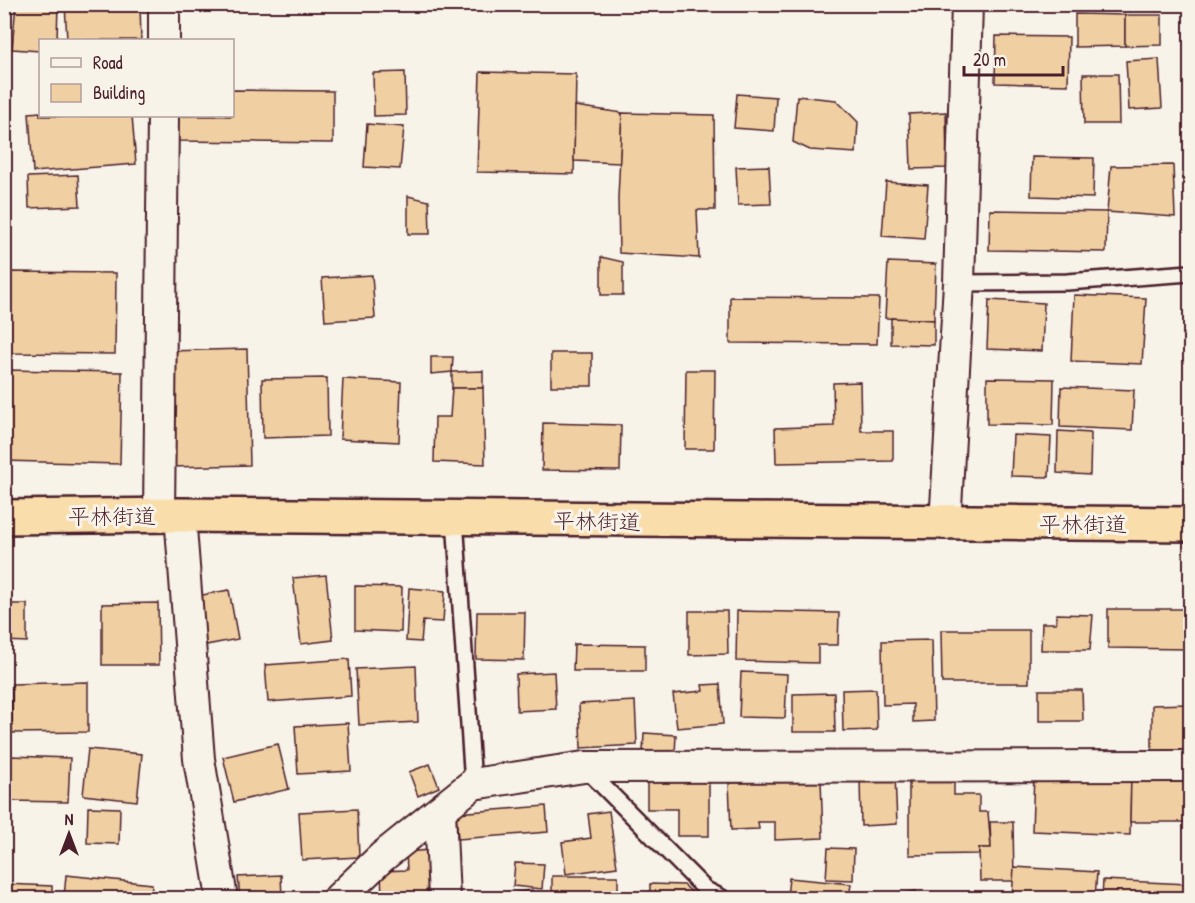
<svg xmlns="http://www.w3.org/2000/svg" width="1195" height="903" font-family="'Patrick Hand','Klee One',sans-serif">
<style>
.building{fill:#f0d0a2;stroke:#4a1f2b;stroke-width:1.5}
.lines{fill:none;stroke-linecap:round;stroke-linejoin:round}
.service-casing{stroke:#4a1f2b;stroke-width:20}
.minor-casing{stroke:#4a1f2b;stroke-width:34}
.trunk-casing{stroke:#4a1f2b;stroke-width:38}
.service{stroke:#f7f3e8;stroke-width:15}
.minor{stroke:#f7f3e8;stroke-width:30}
.trunk{stroke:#f9deab;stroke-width:33}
.labels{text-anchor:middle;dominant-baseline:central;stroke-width:6;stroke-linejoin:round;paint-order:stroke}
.street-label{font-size:22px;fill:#4a1f2b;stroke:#f7f3e8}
</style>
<rect width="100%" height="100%" fill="#f7f3e8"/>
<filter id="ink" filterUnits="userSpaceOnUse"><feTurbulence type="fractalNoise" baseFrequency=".0167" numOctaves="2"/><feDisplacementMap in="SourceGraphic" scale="12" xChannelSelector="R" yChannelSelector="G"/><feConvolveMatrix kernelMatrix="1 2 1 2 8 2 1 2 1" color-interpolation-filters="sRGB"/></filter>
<g filter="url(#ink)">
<g class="building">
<path d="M16,4h42l-1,36h-17v11l-28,-2z"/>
<path d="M65,4h75l1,36h-74z"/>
<path d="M1075,14l50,1v31l-50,1z"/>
<path d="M1125,15h37v30l-37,1z"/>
<path d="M996,36l73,1 -1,48 -73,-2z"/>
<path d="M1159,59l3,49 -33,2 -3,-49z"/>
<path d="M405,72l1,43 -32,1 -1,-43z"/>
<path d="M480,72l96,2 -2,100 -97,-2z"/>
<path d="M1083,74h35l1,50h-35z"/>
<path d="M232,90l101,1v52l-158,-2 1,-25h56z"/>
<path d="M737,94l39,3 -2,34 -40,-3z"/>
<path d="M797,96l39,4 22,22 -2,31 -46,-3 -17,-8z"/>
<path d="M575,106l47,7 -2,50 -46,-2z"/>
<path d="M40,112v4h92l4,48 -103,8 -4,-59z"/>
<path d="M946,112l1,56 -36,1 -2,-55z"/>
<path d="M622,113l92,2 1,95h-18l2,48 -80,-5 -1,-55z"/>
<path d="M367,124l37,3 -4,42 -36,-2z"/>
<path d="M1032,157l62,1 -1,40 -62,-2z"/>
<path d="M1173,165l2,52 -68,-5 4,-46z"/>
<path d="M769,166l2,38 -33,1 -2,-38z"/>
<path d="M78,175l2,31 -51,2 -1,-31z"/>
<path d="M886,182l42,3 -4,54 -42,-3z"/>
<path d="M408,196l21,5 1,33h-22z"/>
<path d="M990,210l117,2 -1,40 -117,-2z"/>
<path d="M601,257l22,5v33h-22z"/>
<path d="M888,262l48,2 -2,56 -49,-2z"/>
<path d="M10,272l106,1 -1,81 -106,-1z"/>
<path d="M372,275l3,43 -50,3 -3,-43z"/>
<path d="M1074,295l72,3 -4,66 -71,-3z"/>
<path d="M730,297l149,1 -2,46 -147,-1z"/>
<path d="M989,300l55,3 -2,48 -55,-2z"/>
<path d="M891,318l43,2v25l-43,-1z"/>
<path d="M247,349l3,116 -79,2 -4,-116z"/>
<rect x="551" y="353" width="41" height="33"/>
<path d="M431,357h22l-1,15 -21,2z"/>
<path d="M4,370l118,2 -2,92 -116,-3z"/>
<path d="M686,370h29l-1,79h-29z"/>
<path d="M483,371v17h-31v-16z"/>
<path d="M327,378l1,58 -65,2 -1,-59z"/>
<path d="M987,378l67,1 -1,46 -66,-1z"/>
<path d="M343,379l58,3 -2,60 -59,-3z"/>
<path d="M860,382l1,49h32v30l-117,2 -1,-35 59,-2 -1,-43z"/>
<path d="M1061,387l73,3 -2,40 -72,-3z"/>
<path d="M452,388h31l2,76 -51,-2 1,-45h15z"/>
<path d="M543,423l78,2 -1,46 -78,-1z"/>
<path d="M1058,431l33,2 -1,42 -33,-2z"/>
<path d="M1013,435l38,2 -2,40 -38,-1z"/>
<path d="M326,575l7,65 -32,4 -8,-66z"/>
<path d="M355,586l47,1 -1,45 -46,-2z"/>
<path d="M409,588l36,3 -2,31 -20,-1 -2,21 -15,-1z"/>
<path d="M229,590l9,49 -32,6 -9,-49z"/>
<path d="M158,603l1,62h-57v-61z"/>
<path d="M4,604h23v38l-23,-1z"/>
<path d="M1108,609h82v40l-82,-1z"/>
<path d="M689,611h38l1,43 -39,1z"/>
<path d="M737,611l102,2 -1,32h-20v18l-82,-2z"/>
<path d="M477,612h48l-1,48 -48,-1z"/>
<path d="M1056,614l37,1 -3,35h-49l1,-27h14z"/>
<path d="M941,630h88v53h-87z"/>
<path d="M932,640l2,81 -21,1v-18l-30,1 -1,-64z"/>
<path d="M574,644l71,1v26h-72z"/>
<path d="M349,659l2,37 -83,6 -3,-37z"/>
<path d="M416,666l2,56 -59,3 -3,-56z"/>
<path d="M554,672l2,37 -39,2 -1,-37z"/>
<path d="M741,672l46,2 -2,44 -46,-1z"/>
<path d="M88,682v50l-76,1v-49z"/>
<path d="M720,684l3,40 -46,4 -4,-34 30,-3 -1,-6z"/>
<path d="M876,689l1,41 -34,1 -1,-41z"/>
<path d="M1039,690h43l1,31h-44z"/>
<path d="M834,693l1,39h-42v-38z"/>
<path d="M635,701l2,44 -56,3 -2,-44z"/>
<path d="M1190,704v46l-38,1v-46z"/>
<path d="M348,723l3,48 -53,3 -3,-48z"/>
<path d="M644,733l32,2 -1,19 -32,-2z"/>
<path d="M278,744l11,45 -55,13 -11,-45z"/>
<path d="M88,749l54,5 -5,47 -54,-6z"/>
<path d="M10,756l60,2 -2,44 -60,-1z"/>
<path d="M430,764l9,23 -21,9 -9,-24z"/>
<path d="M1034,774h97l-1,61 -98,-4z"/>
<path d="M1131,774l59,2v46h-60z"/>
<path d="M895,775l2,49 -36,2 -1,-49z"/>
<path d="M647,780h62v56h-32v-27h-30z"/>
<path d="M821,780l2,58 -48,2v-18h-17l1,7 -28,1 -2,-47z"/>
<path d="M954,781v14h25v17h9l3,36h-12v6l-70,1v-73z"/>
<path d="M546,806l2,26 -90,7 -2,-26z"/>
<path d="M88,807l32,1 -1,36 -32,-1z"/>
<path d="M357,809l2,48 -57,3 -3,-48z"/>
<path d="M609,811l8,56 -51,7 -4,-32 29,-4 -3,-24z"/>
<path d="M990,822h23l1,59h-34l-1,-33h12z"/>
<path d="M828,848l26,1 -1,31 -27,-1z"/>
<path d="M430,850l2,47 -50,1 -1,-27 26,-1 -1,-18z"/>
<path d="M515,863l29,1 -2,25 -29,-3z"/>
<path d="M1014,867l83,5 -2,26h-83z"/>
<path d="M66,875l86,9 -1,14h-87z"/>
<path d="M281,875l1,23h-42l-2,-21z"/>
<rect x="552" y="876" width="66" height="22"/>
<path d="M789,878l62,6 -2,14h-62z"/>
<path d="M1103,880l85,4v14h-86z"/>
<path d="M4,884l48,2v12h-48z"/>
<path d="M650,884l34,1 14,13h-48z"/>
<path d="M532,890l1,8h-53z"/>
<path d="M916,891l1,7h-43z"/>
</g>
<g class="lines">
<g class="service-casing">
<g id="service">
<path d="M959,283l108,-1 123,-9"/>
<path d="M455,519l18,265"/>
<path d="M586,769l120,121 16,8"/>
</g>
</g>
<g class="minor-casing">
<g id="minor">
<path d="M164,40v-36"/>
<path d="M159,515l4,-399"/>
<path d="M180,515l19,244 23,139"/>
<path d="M945,524l14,-241 8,-279"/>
<path d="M440,811l4,87"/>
<path d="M339,898l43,-41 91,-73 111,-17 606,-1"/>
</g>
</g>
<g class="trunk-casing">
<path id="trunk" d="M4,517l176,-2 1010,9"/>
</g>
<use href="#service" class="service"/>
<use href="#minor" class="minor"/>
<use href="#trunk" class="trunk"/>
</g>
</g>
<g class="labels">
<g class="street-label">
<text x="112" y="516">平林街道</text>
<text transform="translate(597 521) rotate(1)">平林街道</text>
<text x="1083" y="524">平林街道</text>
</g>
</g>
<rect width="1195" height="903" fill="none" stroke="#f7f3e8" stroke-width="24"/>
<rect x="12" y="12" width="1171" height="879" fill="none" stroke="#4a1f2b" stroke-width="2" filter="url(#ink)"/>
<rect x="39" y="39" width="195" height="78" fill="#f7f3e8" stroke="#b29e9c" stroke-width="1.5"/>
<rect x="51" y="58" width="30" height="9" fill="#f7f3e8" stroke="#b29e9c" stroke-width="1.5"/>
<text x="93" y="69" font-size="18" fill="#4a1f2b">Road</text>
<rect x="51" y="84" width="30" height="18" fill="#f0d0a2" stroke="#b29e9c" stroke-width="1.5"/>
<text x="93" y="99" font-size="18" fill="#4a1f2b">Building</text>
<g transform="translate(69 834)" stroke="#f7f3e8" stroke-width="4.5" paint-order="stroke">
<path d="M0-4.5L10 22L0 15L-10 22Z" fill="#4a1f2b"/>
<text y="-9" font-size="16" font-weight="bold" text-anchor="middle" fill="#4a1f2b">N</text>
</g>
<path d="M964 66v9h99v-9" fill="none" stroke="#4a1f2b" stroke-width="3"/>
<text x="973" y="66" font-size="18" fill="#4a1f2b" stroke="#f7f3e8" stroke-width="4.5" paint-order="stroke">20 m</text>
</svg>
